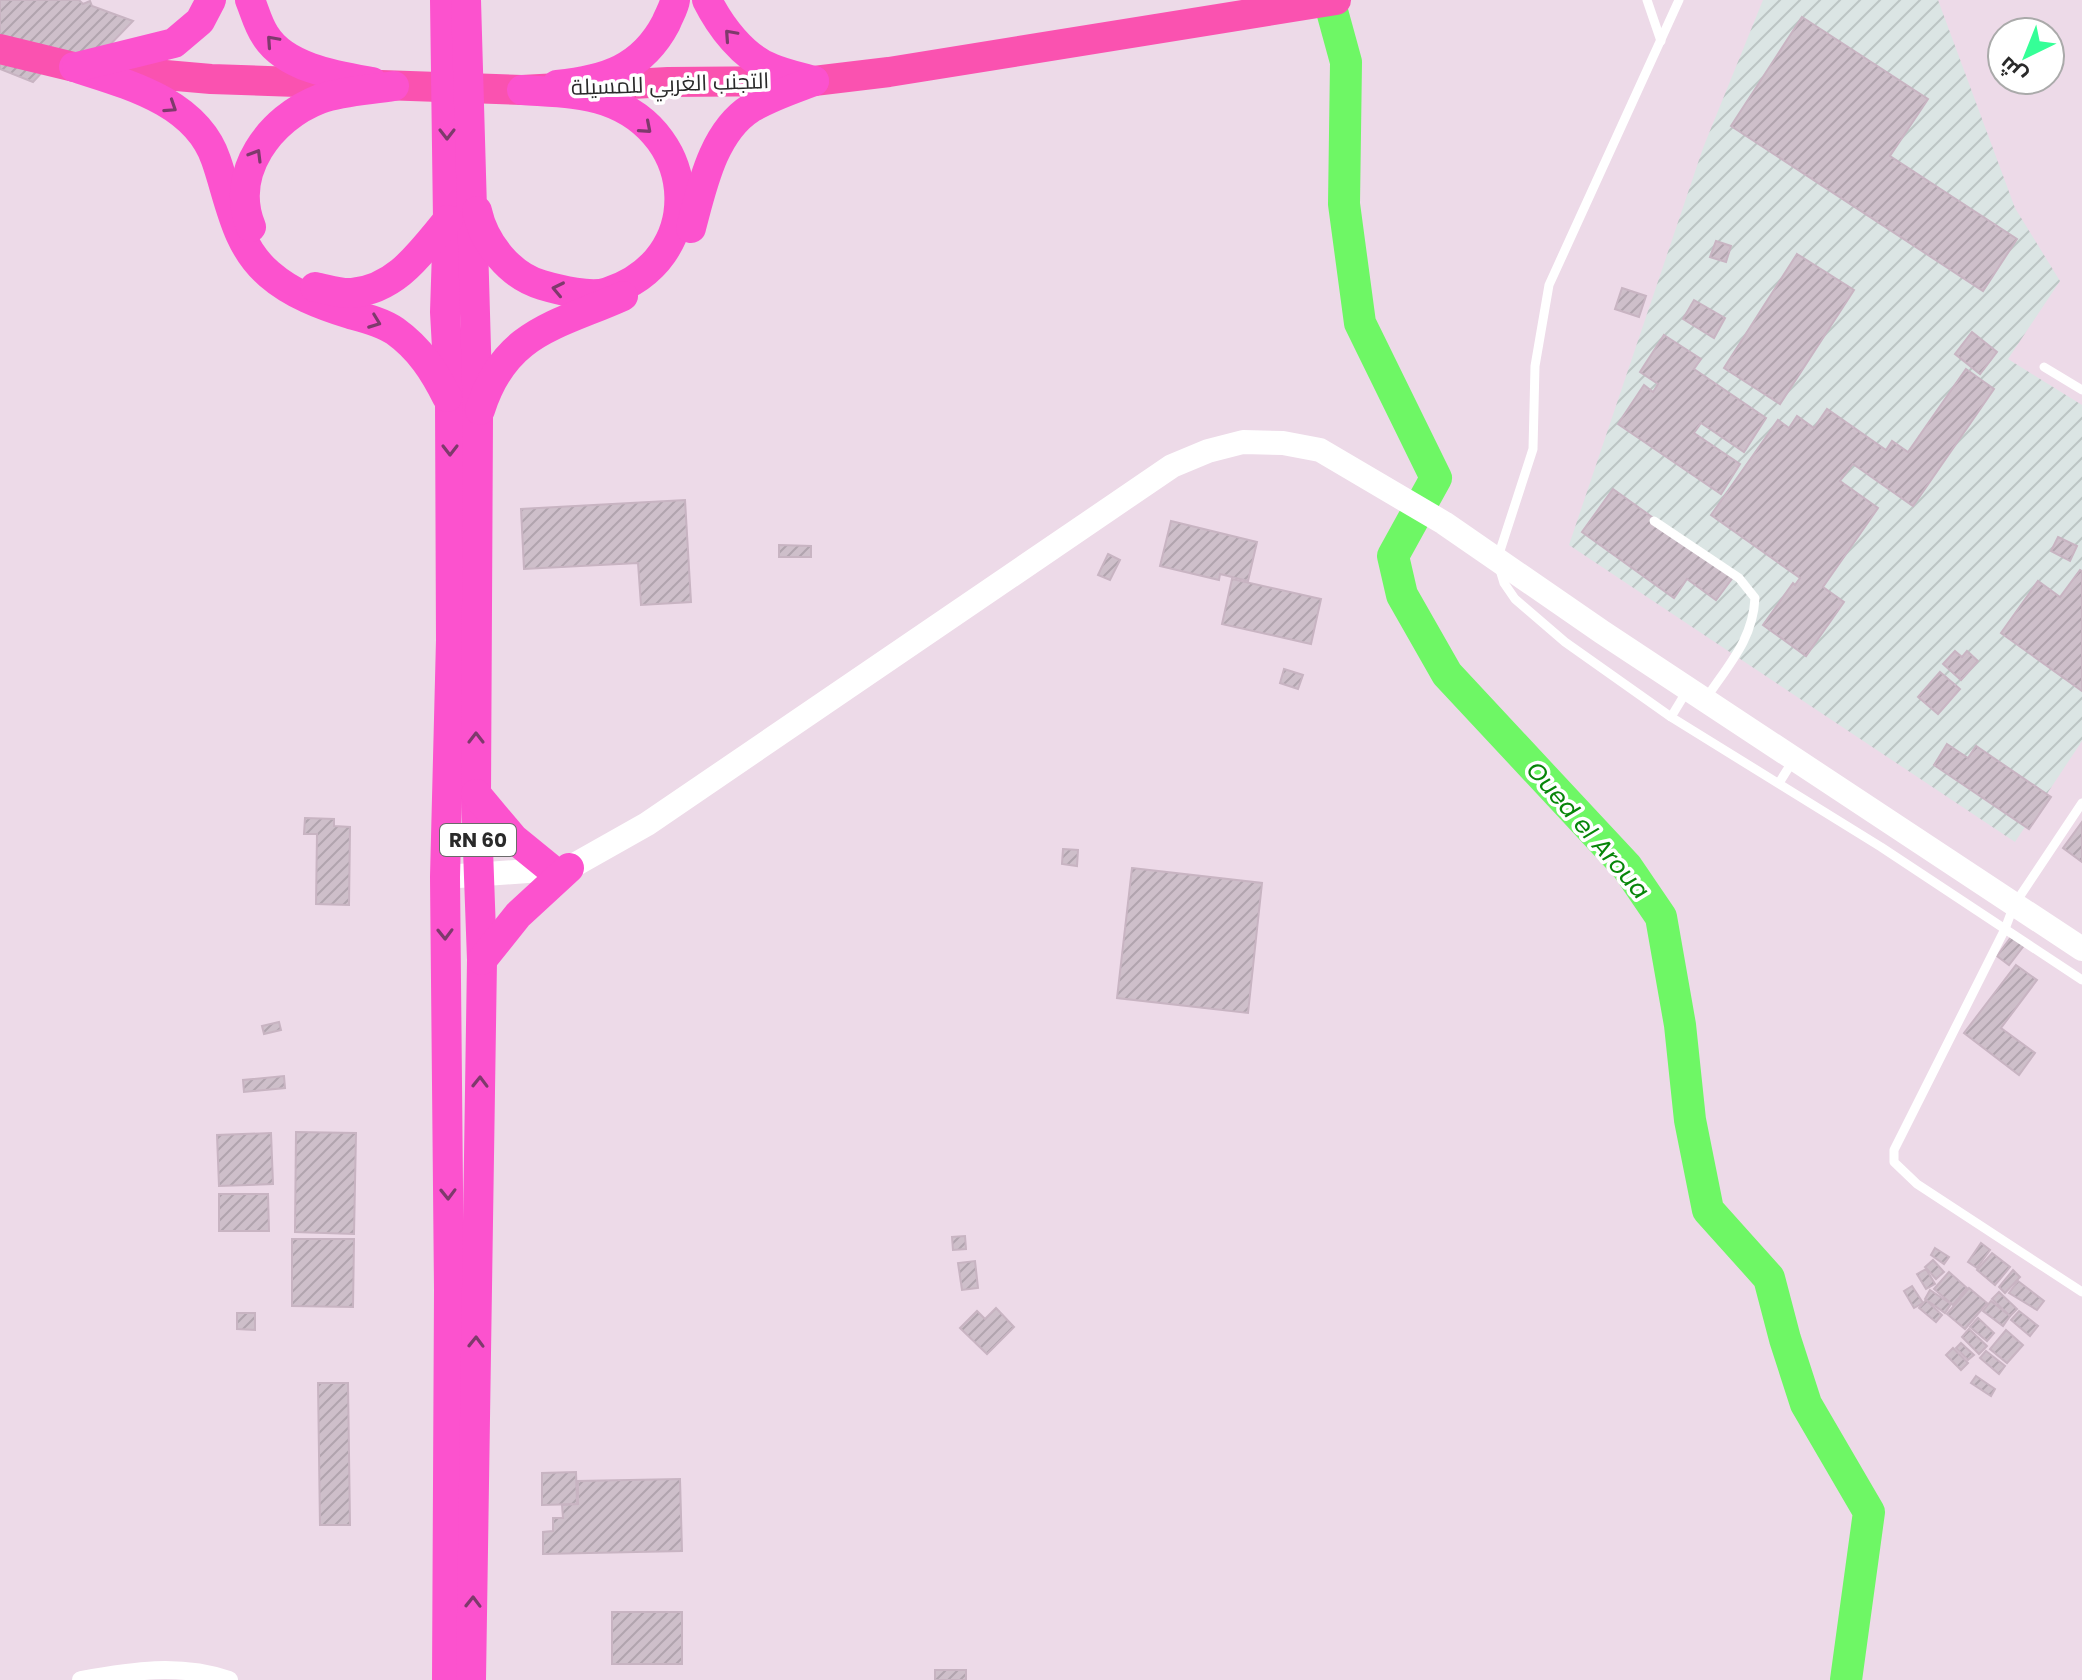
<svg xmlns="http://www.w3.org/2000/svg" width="2082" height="1680" font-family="Poppins,Cairo,sans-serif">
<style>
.industrial{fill:url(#industrial-furrows)}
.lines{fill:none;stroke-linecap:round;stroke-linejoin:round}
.river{stroke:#6ef765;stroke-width:32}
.building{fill:url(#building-hatch);stroke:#c8b4c2;stroke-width:2}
.service{stroke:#fff;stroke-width:9}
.minor{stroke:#fff;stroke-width:18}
.tertiary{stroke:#fff;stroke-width:24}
.primary{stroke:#fa52b0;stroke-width:30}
.trunk{stroke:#fc52ce;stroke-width:30}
.oneway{stroke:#7e3a6c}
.labels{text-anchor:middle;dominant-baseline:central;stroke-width:7;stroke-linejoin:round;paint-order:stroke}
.shield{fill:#fff;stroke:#6a6a6a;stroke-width:2}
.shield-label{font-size:20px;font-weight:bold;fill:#2a2a2a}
.street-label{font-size:22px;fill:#2a2a2a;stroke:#fff}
.water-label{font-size:24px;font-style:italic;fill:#078609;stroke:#fff}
</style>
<defs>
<pattern id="industrial-furrows" width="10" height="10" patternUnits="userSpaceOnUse" patternTransform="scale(2)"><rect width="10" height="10" fill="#dbe5e4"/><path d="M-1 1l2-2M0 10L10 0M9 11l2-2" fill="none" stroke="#bcc5c4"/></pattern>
<pattern id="building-hatch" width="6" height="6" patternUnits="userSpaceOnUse" patternTransform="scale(2)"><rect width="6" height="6" fill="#cebfca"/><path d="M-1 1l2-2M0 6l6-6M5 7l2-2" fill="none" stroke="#b1a4ae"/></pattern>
</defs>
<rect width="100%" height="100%" fill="#eddae8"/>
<path class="industrial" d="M1763,0h175l77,208 45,73 -52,78 74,46v336l-67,101 -446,-297 134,-397z"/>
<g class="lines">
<path class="river" d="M1329,0l17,62 -2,142 16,119 76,155 -43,78 9,39 45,79 180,193 34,50 19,108 10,95 18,90 61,68 16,61 21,65 63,108 -23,168"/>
</g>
<g class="building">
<path d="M0,0h79l4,4 7,-3 2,5 41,15 -33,34 -56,15 -11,12 -33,-13z"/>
<path d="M1802,17l126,82 -38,57 127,83 -34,52 -252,-165z"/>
<path d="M1716,241l15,5 -5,16 -16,-5z"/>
<path d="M1797,254l57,36 -74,114 -56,-36z"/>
<path d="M1622,288l24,8 -7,21 -24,-8z"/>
<path d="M1694,300l31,18 -11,20 -31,-19z"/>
<path d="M1972,332l25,20 -17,22 -25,-20z"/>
<path d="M1664,335l37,24 -7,10 72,49 -22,34 -43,-29 -7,10 46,31 -19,30 -103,-70 26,-39 9,7 5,-8 -18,-12z"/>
<path d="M1966,369l28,20 -81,117 -60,-42 -13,17 38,27 -55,79 21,15 -38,54 -43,-31 30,-42 2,2 5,-7 -89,-63 67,-95 11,8 8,-12 17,12 13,-19 59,41 6,-9 16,11z"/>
<path d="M1613,489l121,87 -18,24 -29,-21 -13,19 -92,-66z"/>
<path d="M685,500l6,102 -50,3 -3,-42 -114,6 -3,-60z"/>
<path d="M1171,521l86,21 -9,39 -28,-7 -1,6 -59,-14z"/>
<path d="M2058,537l19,9 -7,15 -19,-10z"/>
<path d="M779,545l32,1v11h-32z"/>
<path d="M1108,554l12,6 -10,20 -12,-5z"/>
<path d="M2080,570l2,1v120l-81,-58 37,-52 22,16z"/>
<path d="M1232,579l89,20 -10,45 -89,-20z"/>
<path d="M1955,651l7,6 5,-6 11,10 -17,19 -18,-16z"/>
<path d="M1284,669l19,6 -5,14 -18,-6z"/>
<path d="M1940,672l20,17 -22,25 -20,-17z"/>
<path d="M1947,744l21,14 8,-12 75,51 -22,32 -95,-64z"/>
<path d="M305,818l29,1v7l16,1 -1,78 -33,-1 1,-70h-13z"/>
<path d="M2082,822v40l-19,-14z"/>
<path d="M1063,849l15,1 -1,16 -15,-2z"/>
<path d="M1132,868l130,15 -14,130 -131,-15z"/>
<path d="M2014,933l12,10 -17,22 -12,-9z"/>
<path d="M2016,965l21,15 -36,48 34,25 -16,22 -55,-42z"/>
<path d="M279,1022l2,8 -17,4 -2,-8z"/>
<path d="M284,1076l1,12 -41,4 -1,-12z"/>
<path d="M296,1132l60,1 -2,101 -59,-2z"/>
<path d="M271,1133l2,51 -54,2 -2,-51z"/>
<path d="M219,1194h49l1,37h-50z"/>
<path d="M965,1236l1,13 -13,1 -1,-13z"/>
<path d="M292,1239h62l-1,68 -61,-1z"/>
<path d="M1981,1243l9,7 -13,18 -9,-6z"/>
<path d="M1935,1248l14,9 -5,7 -13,-9z"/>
<path d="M1992,1253l18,14 -15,18 -18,-15z"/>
<path d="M1933,1260l11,12 -8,7 -11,-12z"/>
<path d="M975,1261l3,27 -16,2 -4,-27z"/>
<path d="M1926,1269l9,15 -9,5 -9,-15z"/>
<path d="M2013,1270l7,7 -15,16 -6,-6z"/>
<path d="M1949,1272l18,16 -14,17 -19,-16z"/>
<path d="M2018,1281l26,20 -7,9 -28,-17z"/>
<path d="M1912,1286l11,17 -9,5 -10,-17z"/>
<path d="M1969,1288l18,15 -22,26 -18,-15z"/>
<path d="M1930,1290l21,14 -6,9 -20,-14z"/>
<path d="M1999,1292l18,17 -7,7 -18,-17z"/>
<path d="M1926,1300l16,15 -6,7 -17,-14z"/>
<path d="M1991,1301l19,15 -7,10 -20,-15z"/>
<path d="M996,1308l18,19 -27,27 -27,-26 17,-17 8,8z"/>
<path d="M2019,1311l19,15 -8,10 -19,-16z"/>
<path d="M237,1313h18v17l-18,-1z"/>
<path d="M1978,1318l16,15 -7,8 -17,-14z"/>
<path d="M1969,1329l18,17 -8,8 -17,-17z"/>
<path d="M2006,1330l17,15 -16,18 -17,-14z"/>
<path d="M1961,1343l13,12 -6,5 -12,-12z"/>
<path d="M1953,1348l15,15 -7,7 -15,-15z"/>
<path d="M1986,1351l19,15 -6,8 -19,-16z"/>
<path d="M1976,1376l19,13 -4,7 -20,-13z"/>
<path d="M318,1383h30l2,142h-30z"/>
<path d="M576,1472l1,32 -35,1v-32z"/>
<path d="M680,1479l2,72 -139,3v-22l10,-1v-13h10l-1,-13 16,-1v-23z"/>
<rect x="612" y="1612" width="70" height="52"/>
<rect x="935" y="1670" width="31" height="10"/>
</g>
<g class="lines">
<g class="service">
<path d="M1647,0l14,41"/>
<path d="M1679,0l-130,285 -14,81 -2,83 -36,111 7,23 11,16 50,43 106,75 210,130 201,133"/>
<path d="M2044,367l38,23"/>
<path d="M1654,521l85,57 16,20c-2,41 -26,66 -48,99"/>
<path d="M1671,717l17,-28"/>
<path d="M1779,783l15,-24"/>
<path d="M2082,803l-68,102 -9,24 -111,221v12l23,22 165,108"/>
</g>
<path class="minor" d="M81,1680c51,-9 98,-17 148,0"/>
<path class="tertiary" d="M445,877l124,-9 78,-44 525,-358 36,-15 35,-9 40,1 37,7 124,73 158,109 480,317"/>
<path class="primary" d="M0,49l74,18 137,12 311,11 146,-8 146,-1 75,-9 447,-72"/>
<g class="trunk">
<path d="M250,0c5,12 8,25 15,35 20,33 73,41 107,47"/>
<path d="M445,0l3,220 -3,92 5,90 1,238 -6,237 4,413 -2,390"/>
<path d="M466,0l12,418 -2,376 6,166 -11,720"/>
<path d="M707,0c13,26 36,57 64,68 14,6 29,9 43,13"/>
<path d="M74,67c52,17 122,34 142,93 14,40 19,85 53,114 23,20 52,31 81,40 15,4 32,8 45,17 25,18 39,40 52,66"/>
<path d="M77,67l97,-24 26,-22 11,-21"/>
<path d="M557,85c48,-5 85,-16 109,-62 3,-8 8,-15 9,-23"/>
<path d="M477,211c7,32 33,65 65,74 17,5 50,13 66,7 98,-32 93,-158 -2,-191 -26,-9 -57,-9 -84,-11"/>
<path d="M251,227c-22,-54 19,-109 69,-128 22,-8 50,-9 74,-13"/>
<path d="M691,228c11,-41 22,-96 60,-120 20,-12 42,-19 63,-27"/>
<path d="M315,287c11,2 25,7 37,6 45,-4 69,-41 96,-73"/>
<path d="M480,410c25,-79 76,-84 143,-114"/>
<path d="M476,794l37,44 38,31"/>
<path d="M482,960l36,-45 51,-47"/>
</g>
</g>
<defs><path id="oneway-chevron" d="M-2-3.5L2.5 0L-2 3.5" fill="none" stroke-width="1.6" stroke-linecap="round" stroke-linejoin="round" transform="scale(2)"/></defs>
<g class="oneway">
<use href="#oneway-chevron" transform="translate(730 35) rotate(-132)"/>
<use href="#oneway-chevron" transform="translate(272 41) rotate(-132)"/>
<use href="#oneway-chevron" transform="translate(171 107) rotate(33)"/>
<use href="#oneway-chevron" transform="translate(646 128) rotate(41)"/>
<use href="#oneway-chevron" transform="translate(447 134) rotate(90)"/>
<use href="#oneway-chevron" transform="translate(256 155) rotate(-59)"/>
<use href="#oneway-chevron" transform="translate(558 289) rotate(-168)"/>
<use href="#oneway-chevron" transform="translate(375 322) rotate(21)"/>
<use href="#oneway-chevron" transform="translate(450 450) rotate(90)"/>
<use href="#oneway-chevron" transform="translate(476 738) rotate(-90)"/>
<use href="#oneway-chevron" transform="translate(445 934) rotate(89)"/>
<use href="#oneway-chevron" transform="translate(480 1082) rotate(-89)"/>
<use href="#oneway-chevron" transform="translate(448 1194) rotate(89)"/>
<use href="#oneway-chevron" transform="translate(476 1342) rotate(-89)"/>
<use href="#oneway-chevron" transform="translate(473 1602) rotate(-89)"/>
</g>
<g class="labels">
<rect class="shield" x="440" y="824" width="76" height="32" rx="6"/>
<g class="shield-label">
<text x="478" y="840">RN 60</text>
</g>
<g class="street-label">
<text transform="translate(670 84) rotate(-2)">التجنب الغربي للمسيلة</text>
</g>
<g class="water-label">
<text transform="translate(1588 830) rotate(49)">Oued el Aroua</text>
</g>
</g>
<g transform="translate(2026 56) rotate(223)"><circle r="38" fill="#ffffff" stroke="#aaaaaa" stroke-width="2"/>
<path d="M0-6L14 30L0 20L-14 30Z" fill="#35ff97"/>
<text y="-12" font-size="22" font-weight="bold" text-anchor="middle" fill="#2a2a2a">ش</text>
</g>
</svg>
